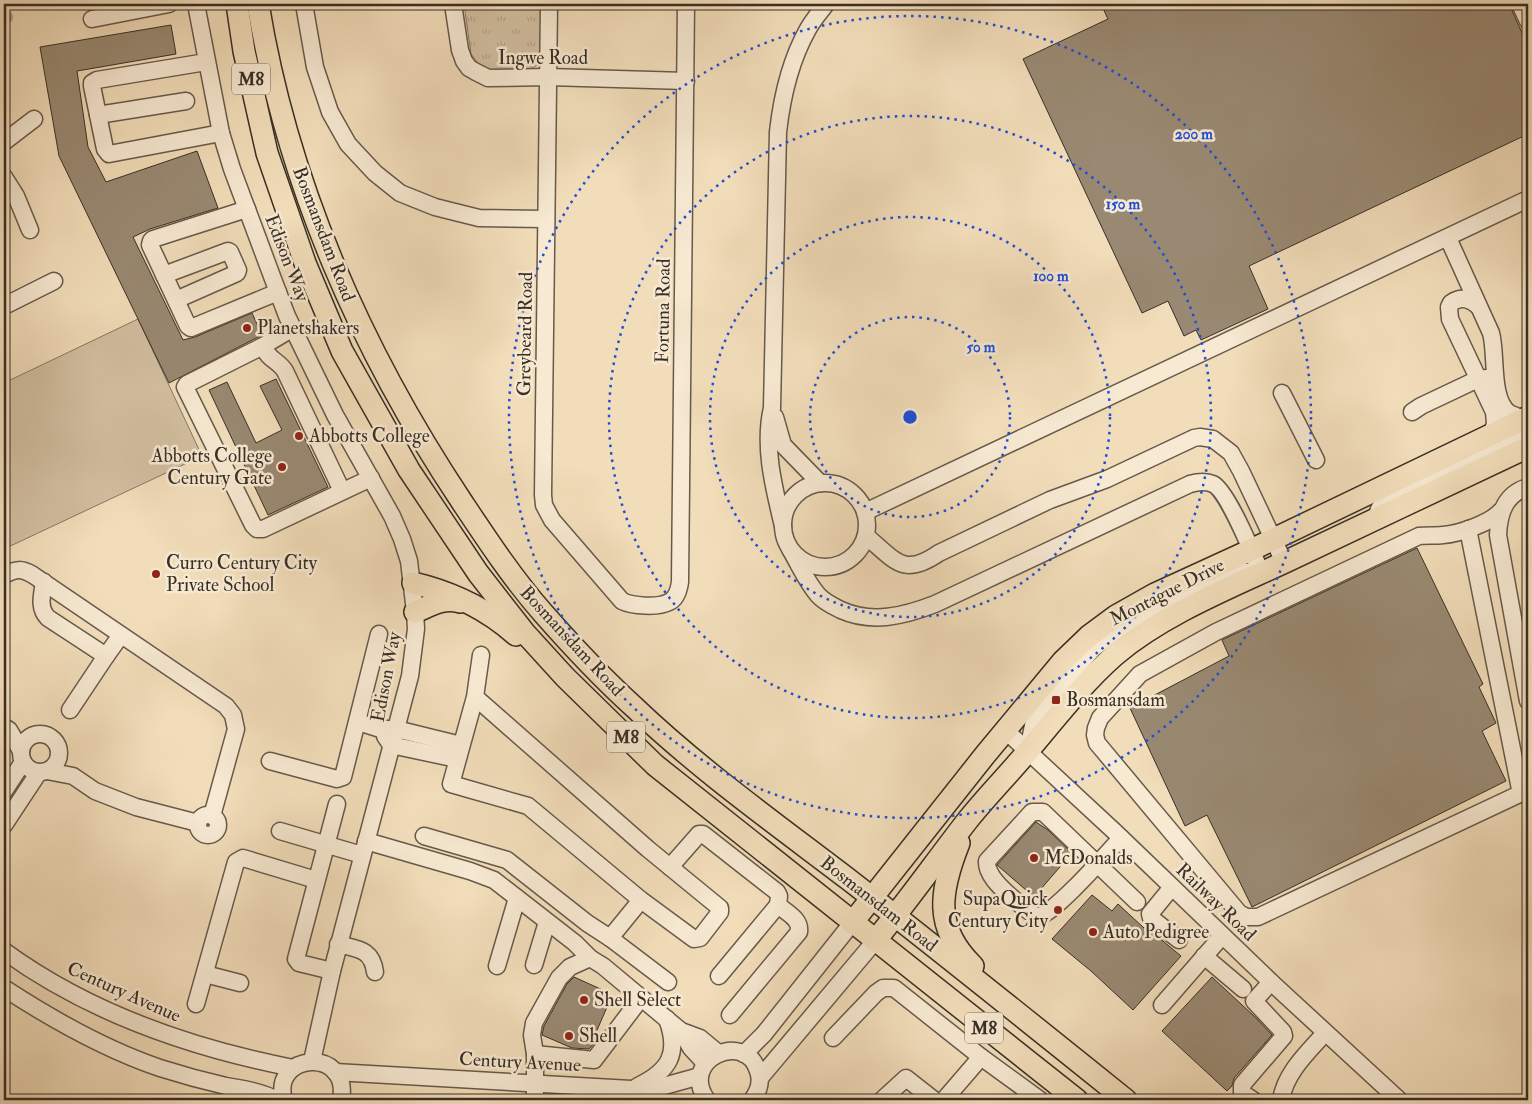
<svg xmlns="http://www.w3.org/2000/svg" width="1532" height="1104" font-family="'IM FELL Double Pica',serif">
<style>
.park{fill:url(#park-tufts);stroke:#857763}
.garden{fill:#d2bfa1;stroke:#857763}
.lines{fill:none;stroke-linecap:round;stroke-linejoin:round}
.canal{stroke:#b3a287;stroke-width:14}
.building{fill:#998972;stroke:#382f25}
.minor-casing{stroke:#665a4a;stroke-width:19}
.major-casing{stroke:#382f25;stroke-width:24}
.minor{stroke:#f7e9d2;stroke-width:16}
.major{stroke:#f2ddba;stroke-width:21}
.ring{fill:none;stroke:#1d4ed8;stroke-width:2.5;stroke-dasharray:2.5 5}
.poi-dot{fill:#8f2418;stroke:#f7e9d2;stroke-width:2}
.labels{text-anchor:middle;dominant-baseline:central;stroke-width:5;stroke-linejoin:round;paint-order:stroke}
.shield{fill:#f7e9d2;stroke:#716759;stroke-width:1}
.shield-label{font-size:18px;font-weight:bold;fill:#382f25}
.street-label{font-size:19px;fill:#382f25;stroke:#f7e9d2}
.poi-label{font-size:19px;fill:#382f25;stroke:#f7e9d2;text-anchor:start}
.centre{fill:#1d4ed8;stroke:#f7e9d2;stroke-width:2.5}
.ring-label{font-size:15px;text-anchor:middle;font-weight:bold;fill:#1d4ed8;stroke:#f7e9d2;stroke-width:5;stroke-linejoin:round;paint-order:stroke}
</style>
<defs>
<pattern id="park-tufts" width="24" height="20" patternUnits="userSpaceOnUse" patternTransform="scale(1.25)"><rect width="24" height="20" fill="#d2bfa1"/><path d="M3 7l-1-3M5 7V3M7 7l1-3M15 17l-1-3M17 17v-4M19 17l1-3" fill="none" stroke="#b5a48a"/></pattern>
</defs>
<rect width="100%" height="100%" fill="#f2ddba"/>
<filter id="stains"><feTurbulence type="fractalNoise" baseFrequency=".004" numOctaves="4"/><feColorMatrix values="0 0 0 0 .2 0 0 0 0 .09 0 0 0 0 .02 0 0 0 .5 -.17"/></filter>
<radialGradient id="worn" r=".72"><stop offset=".6" stop-color="#630" stop-opacity="0"/><stop offset="1" stop-color="#630" stop-opacity=".3"/></radialGradient>
<path class="park" d="M464,4h77v58l-12,9 -37,2 -12,-7 -9,-12z"/>
<path class="garden" d="M138,319l64,137 -198,93v-166z"/>
<g class="lines">
<path class="canal" d="M4,17h2"/>
</g>
<g class="building">
<path d="M1101,4h408l19,42v88l-279,132 19,43 -67,31 -5,-10 -12,6 -16,-35 -26,12 -119,-254 85,-40z"/>
<path d="M171,25l5,29 -99,17 11,76 18,35 91,-31 21,57 -68,21 -17,8 50,103 12,-3 57,-24 10,22 -93,48 -110,-227 -19,-109z"/>
<path d="M276,379l52,108 -60,28 -59,-125 18,-8 29,61 26,-13 -22,-44z"/>
<path d="M1417,548l66,136 -4,3 17,36 -14,8 24,50 -254,126 -45,-92 -22,11 -55,-118 99,-52 -7,-16z"/>
<path d="M1036,822l12,8 24,23 -38,44 -37,-32z"/>
<path d="M1092,895l20,16 6,-7 26,24 2,-1 35,29 -48,54 -42,-39 -39,-32z"/>
<path d="M574,977l31,14 -1,4 7,3 -17,39 4,2 -9,10 -17,-1 -30,-13 2,-9 23,-42z"/>
<path d="M1212,977l43,40 17,18 -38,43 -2,8 -5,5 -65,-60z"/>
</g>
<g class="lines">
<g class="minor-casing">
<g id="minor">
<path d="M196,4l25,129 11,36 41,110 14,37 48,99 57,101 10,23 7,22 6,51 1,17 -6,47 -78,295 -20,90"/>
<path d="M304,4l11,63 15,45 18,32 27,29 25,20 35,14 44,11 67,1"/>
<path d="M453,4l7,46 4,11 5,7 7,4 12,6 60,-1 138,4"/>
<path d="M549,4l-6,491 1,10 8,15 70,81c10,5 36,7 47,1 7,-3 10,-13 11,-20l6,-578"/>
<path d="M1520,4l8,17"/>
<path d="M92,19l77,-15"/>
<path d="M206,62l-109,18 -5,3v3l13,63 4,5 112,-21"/>
<path d="M98,115l88,-14"/>
<path d="M4,142l30,-23"/>
<path d="M4,177l12,19 14,34"/>
<path d="M247,209l-94,30 -2,2 -1,4 38,81 3,2 87,-36"/>
<path d="M1448,238l43,95c6,21 -1,66 18,80 4,2 10,4 15,6"/>
<path d="M164,275l64,-24 2,1 8,18 -1,3 -61,27"/>
<path d="M4,306l50,-25"/>
<path d="M1478,306c-8,-7 -17,-10 -27,-3l-2,4 1,12 44,93 1,11 -3,11"/>
<path d="M293,328l-30,18 -76,38 -2,3 68,138 4,4h6l108,-51"/>
<path d="M263,346c5,14 15,14 22,25l57,120"/>
<path d="M1282,393l34,67"/>
<path d="M1412,412l9,-6 57,-27 9,-1"/>
<path d="M775,417l8,28 37,38"/>
<circle cx="825" cy="525" r="42"/>
<path d="M1528,487c-23,7 -29,26 -30,48l30,166"/>
<path d="M1501,511c-11,12 -42,23 -58,24 -8,1 -16,0 -24,1l-203,96 -76,42 -40,44 -4,10 -1,7 2,8 142,170 7,4h12l270,-127"/>
<path d="M865,512l663,-313"/>
<path d="M1376,518l3,-9 6,-7 143,-68"/>
<path d="M783,526c-9,-38 -20,-79 -11,-118l6,-276c4,-36 12,-71 30,-103 5,-9 12,-17 18,-25"/>
<path d="M1468,529l53,265"/>
<path d="M866,536c29,24 37,42 73,17l111,-53 57,-21 87,-41 6,-1 13,2 18,14 10,18 43,91"/>
<path d="M790,549c9,15 16,32 28,46 6,7 15,11 23,15 31,14 63,6 94,-6l255,-120c7,-2 16,-3 23,0 14,6 41,72 48,89l-23,-2 -36,16 -64,32 -24,14 -21,16 -42,47 -17,24 -6,31"/>
<path d="M4,575c12,-6 17,-7 29,0l193,131 7,9 3,14 -24,87"/>
<path d="M44,582c-2,13 -6,26 4,36l58,38 15,-21"/>
<path d="M475,697l173,152 72,59v4l-20,26 -6,1 -53,-39 -113,-94 -77,-22 24,-87 6,-42"/>
<path d="M70,710l36,-54"/>
<path d="M358,722l22,7h16l65,16"/>
<path d="M4,727l5,3 12,21"/>
<path d="M1006,731l109,101 156,150 128,118"/>
<circle cx="40" cy="753" r="19"/>
<path d="M385,736l6,9 66,14"/>
<path d="M270,761l67,18 6,-2 36,-143"/>
<path d="M47,771l26,5 22,15 41,16 62,16"/>
<path d="M4,791l19,-29"/>
<circle cx="208" cy="825" r="10"/>
<path d="M4,825l35,-53"/>
<path d="M280,831l82,24"/>
<path d="M424,836l83,24 80,63 23,15"/>
<path d="M1121,838c-11,12 -71,81 -84,78 -7,-2 -22,-16 -28,-21 -9,-8 -23,-21 -22,-34l45,-49h11l94,90"/>
<path d="M366,841l104,30 24,9 81,63 15,15 13,8 78,65 19,7 18,15"/>
<path d="M670,867l29,-33h4l74,58 2,4 -1,9c9,8 23,14 21,27l-69,83"/>
<path d="M1172,887l-22,27 1,4 28,22"/>
<path d="M641,900l-31,38 58,44"/>
<path d="M338,944c20,5 34,5 37,28"/>
<path d="M4,951c85,62 187,97 289,117"/>
<path d="M1204,956l39,33"/>
<path d="M534,965l13,-43"/>
<path d="M497,966l20,-68"/>
<path d="M332,971l-33,-8 -3,-4 41,-155"/>
<path d="M205,974l35,9"/>
<path d="M719,976l59,-71"/>
<path d="M4,988c49,32 100,61 156,80 22,7 44,13 66,18 18,3 36,6 51,14"/>
<path d="M196,1004l40,-142 7,-4 73,22"/>
<path d="M1162,1005l60,-69"/>
<path d="M681,1031l10,17 14,15"/>
<path d="M833,1038l43,-45 7,-5h11l87,69 59,43"/>
<path d="M535,1054l59,6 47,-62"/>
<path d="M744,1054l20,-20 88,-111"/>
<path d="M335,1072l296,17 33,-3 36,-10"/>
<path d="M760,1078l115,-137"/>
<path d="M638,1086c31,-15 42,-32 29,-67"/>
<path d="M284,1100c-14,-47 67,-54 57,0"/>
<path d="M535,1100v-46l-3,-19 2,-12 25,-45 11,-11 20,-9"/>
<path d="M707,1100c-29,-40 38,-71 51,-29 4,11 1,20 -6,29"/>
<path d="M882,1100l24,-22 28,22"/>
<path d="M944,1100l37,-43"/>
<path d="M1253,1100l-11,-7v-8l42,-49 -1,-4 -29,-31 17,-19"/>
<path d="M1281,1100c4,-27 27,-48 44,-67"/>
</g>
</g>
<g class="major-casing">
<g id="major">
<path d="M237,4l7,47 23,102 38,110 37,88 67,119 69,103 46,59 41,45 90,88 422,335"/>
<path d="M258,4c29,179 104,348 204,498 26,39 51,77 81,111 29,33 59,65 91,94 66,63 142,117 214,172 94,73 186,147 278,221"/>
<path d="M413,583c38,9 73,25 103,52"/>
<path d="M415,612c15,-6 28,-15 45,-10"/>
<path d="M959,843c-19,48 -26,84 14,123"/>
<path d="M852,923l133,-168 78,-94 26,-25 27,-20 39,-22 96,-44 277,-133"/>
<path d="M875,941c32,-39 61,-80 92,-120 19,-24 41,-46 61,-70 28,-33 55,-68 87,-96 47,-40 114,-67 170,-93 81,-38 162,-77 243,-115"/>
</g>
</g>
<use href="#minor" class="minor"/>
<use href="#major" class="major"/>
</g>
<g class="ring">
<circle cx="910" cy="417" r="100"/>
<circle cx="910" cy="417" r="200"/>
<circle cx="910" cy="417" r="301"/>
<circle cx="910" cy="417" r="401"/>
</g>
<g class="poi-dot">
<circle cx="247" cy="328" r="5"/>
<circle cx="299" cy="436" r="5"/>
<circle cx="282" cy="467" r="5"/>
<circle cx="156" cy="574" r="5"/>
<rect x="1051" y="695" width="10" height="10" rx="2.5"/>
<circle cx="1034" cy="858" r="5"/>
<circle cx="1058" cy="910" r="5"/>
<circle cx="1093" cy="932" r="5"/>
<circle cx="584" cy="1000" r="5"/>
<circle cx="569" cy="1036" r="5"/>
</g>
<g class="labels">
<g class="shield">
<rect x="232" y="63.5" width="38" height="31" rx="4"/>
<rect x="607" y="721.5" width="38" height="31" rx="4"/>
<rect x="965" y="1012.5" width="38" height="31" rx="4"/>
</g>
<g class="shield-label">
<text x="251" y="79">M8</text>
<text x="626" y="737">M8</text>
<text x="984" y="1028">M8</text>
</g>
<g class="street-label">
<text x="543" y="58">Ingwe Road</text>
<text transform="translate(324 234) rotate(69)">Bosmansdam Road</text>
<text transform="translate(287 258) rotate(69)">Edison Way</text>
<text transform="translate(663 311) rotate(-89)">Fortuna Road</text>
<text transform="translate(525 334) rotate(-89)">Greybeard Road</text>
<text transform="translate(1167 592) rotate(-27)">Montague Drive</text>
<text transform="translate(572 641) rotate(47)">Bosmansdam Road</text>
<text transform="translate(386 677) rotate(-79)">Edison Way</text>
<text transform="translate(1216 902) rotate(44)">Railway Road</text>
<text transform="translate(879 904) rotate(38)">Bosmansdam Road</text>
<text transform="translate(124 992) rotate(24)">Century Avenue</text>
<text transform="translate(520 1062) rotate(3)">Century Avenue</text>
</g>
<g class="poi-label">
<text x="257" y="328">Planetshakers</text>
<text x="309" y="436">Abbotts College</text>
<text x="272" y="456" text-anchor="end">Abbotts College<tspan x="272" dy="22">Century Gate</tspan></text>
<text x="166" y="563">Curro Century City<tspan x="166" dy="22">Private School</tspan></text>
<text x="1066" y="700">Bosmansdam</text>
<text x="1044" y="858">McDonalds</text>
<text x="1048" y="899" text-anchor="end">SupaQuick<tspan x="1048" dy="22">Century City</tspan></text>
<text x="1103" y="932">Auto Pedigree</text>
<text x="594" y="1000">Shell Select</text>
<text x="579" y="1036">Shell</text>
</g>
</g>
<circle cx="910" cy="417" r="8" class="centre"/>
<g class="ring-label">
<text x="1194" y="139">200 m</text>
<text x="1123" y="209">150 m</text>
<text x="1051" y="281">100 m</text>
<text x="981" y="352">50 m</text>
</g>
<rect width="1532" height="1104" fill="none" stroke="#f2ddba" stroke-width="20"/>
<rect x="5" y="5" width="1522" height="1094" fill="none" stroke="#382f25" stroke-width="2.5"/>
<rect x="10" y="10" width="1512" height="1084" fill="none" stroke="#382f25"/>
<rect width="100%" height="100%" filter="url(#stains)"/>
<rect width="100%" height="100%" fill="url(#worn)"/>
</svg>
